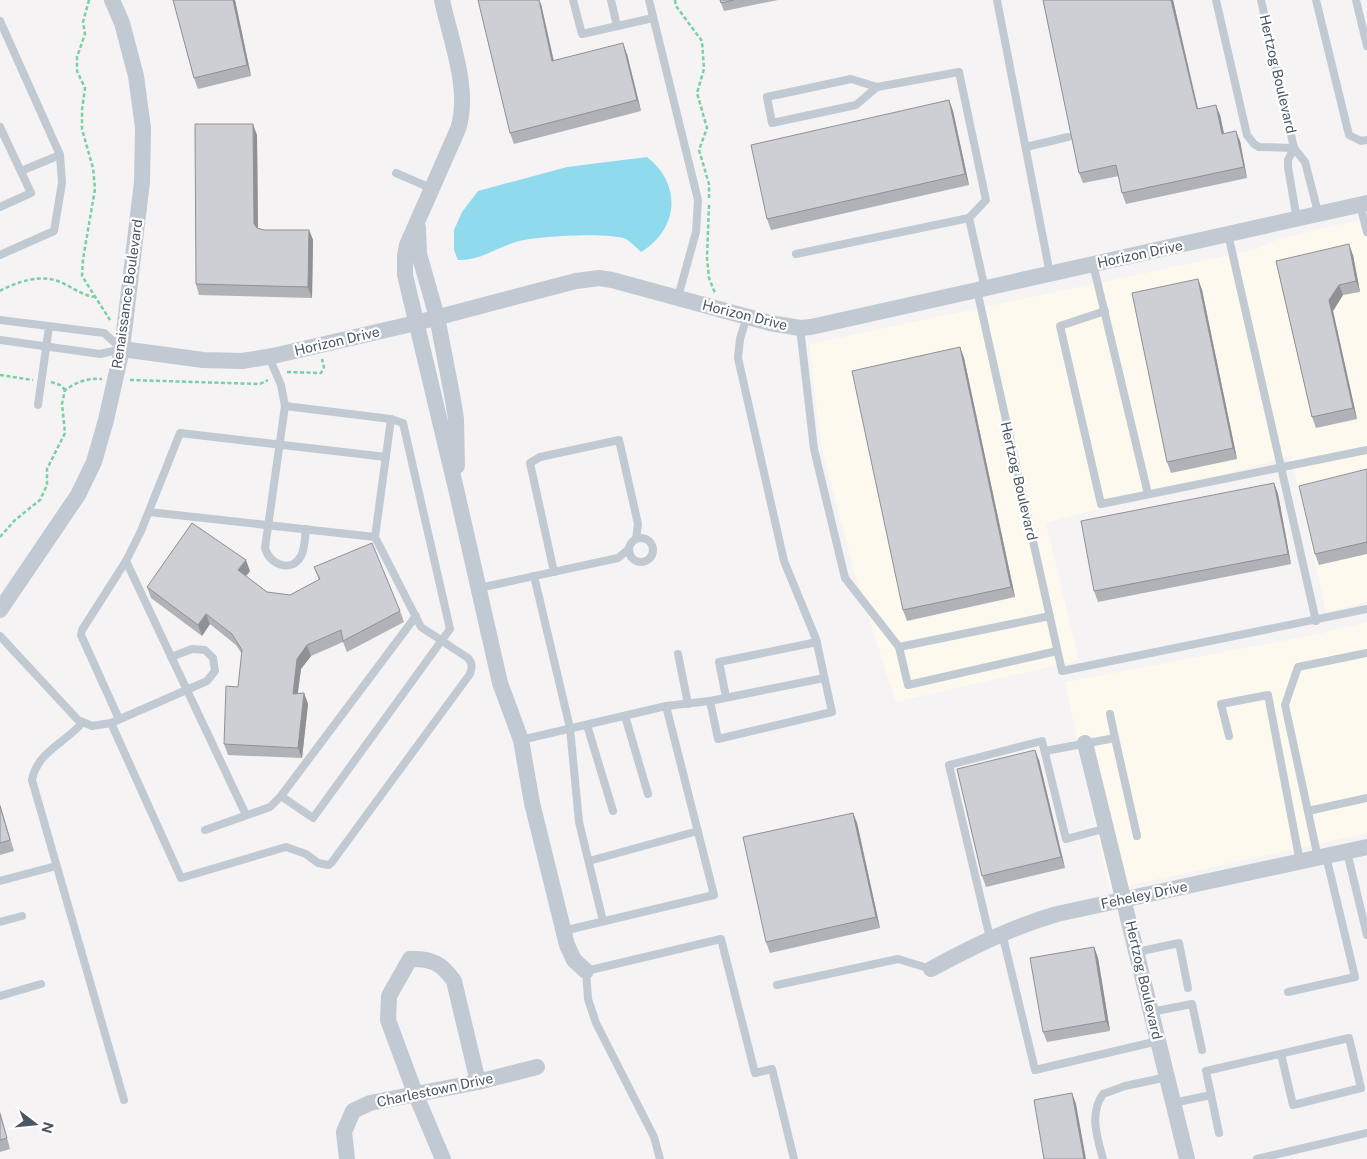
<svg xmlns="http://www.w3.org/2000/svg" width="1367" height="1159" font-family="'Public Sans',sans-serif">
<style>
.commercial{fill:#fdf9ef}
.water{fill:#90daee}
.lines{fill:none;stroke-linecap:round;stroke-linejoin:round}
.path{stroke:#7ad0a6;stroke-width:2.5;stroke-dasharray:4 2.5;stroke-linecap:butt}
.service{stroke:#c1cad2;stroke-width:8}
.minor{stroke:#c1cad2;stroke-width:16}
.wall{fill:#b0b2b7}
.shaded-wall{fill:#909195}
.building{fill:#cdcfd5;stroke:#909195}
.labels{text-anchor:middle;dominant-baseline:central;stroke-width:4.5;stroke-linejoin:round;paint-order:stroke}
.street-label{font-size:14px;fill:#4a5661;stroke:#fff}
</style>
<rect width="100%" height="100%" fill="#f5f3f3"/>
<g class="commercial">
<path d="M1367,218v384l-41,10 -35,-156 -245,67 33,137 -183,42 -41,-126 -34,-132 -12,-100 445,-94 24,-11z"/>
<path d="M1367,622v211l-258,57 -44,-208 248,-47z"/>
</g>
<path class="water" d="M647,157c35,27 32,72 -6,95 -4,-4 -10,-10 -15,-13 -17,-7 -92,-3 -110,3 -20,6 -37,19 -58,18l-4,-10v-20l8,-18 16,-21 89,-24z"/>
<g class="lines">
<g class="path">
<path d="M89,0l-6,22 2,12 -8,23v14l8,17 -3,22v19l11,39 2,21 -12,70 -1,17 28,44"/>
<path d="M675,0l1,6 26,35 2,28 -7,24 10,35 -8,22 10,34v15"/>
<path d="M709,205l-2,53 2,20 6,15"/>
<path d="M0,291c15,-8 36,-16 54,-11 13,3 24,14 40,17"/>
<path d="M287,372l34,1 3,-6 -2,-8"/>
<path d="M0,375l33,5"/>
<path d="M130,380l130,4 8,-4"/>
<path d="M51,382l9,3 5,5"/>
<path d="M0,537l15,-17 25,-20 7,-15v-16l18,-36 -3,-29 3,-14c12,-8 22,-12 37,-11"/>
</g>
<g class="service">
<path d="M573,0l9,34 71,-16"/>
<path d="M611,0l6,26"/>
<path d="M649,0l49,200 -2,32 -18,65"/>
<path d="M997,0l53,274"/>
<path d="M1216,0l31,135 7,9 5,3 35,1 -33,-148"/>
<path d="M1316,0l33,135 12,6 6,-1"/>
<path d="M1356,0l11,46"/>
<path d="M0,21l60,134 2,28 -8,48 -54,24"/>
<path d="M877,87l-21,18 -84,18 -5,-26 84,-18 26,8 82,-15 27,128 -17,18"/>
<path d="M0,127l31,66 -31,14"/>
<path d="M1026,147l42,-10"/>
<path d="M21,171l39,-16"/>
<path d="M396,173l37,16"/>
<path d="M1360,205l7,27"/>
<path d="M1297,220l-9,-53v-7l6,-12 11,14 14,54"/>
<path d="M1228,234l88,387"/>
<path d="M796,254l173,-36 16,71"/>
<path d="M1093,264l55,230"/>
<path d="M977,290l85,381 305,-62"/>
<path d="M1105,311l-45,15 41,178 266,-54"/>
<path d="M0,320l104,13 18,16"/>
<path d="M800,328l14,121 31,129 54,69 9,38 149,-34"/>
<path d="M0,340l100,14 22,-5"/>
<path d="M269,357l12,28 4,21 -20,142c4,16 26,26 36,8 4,-7 4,-19 5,-27"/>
<path d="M38,405l11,-78"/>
<path d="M285,406l106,13 12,4 47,206 -137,189 -32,-22 135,-180"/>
<path d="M149,512l226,25"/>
<circle cx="641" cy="550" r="12"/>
<path d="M126,561l120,254"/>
<path d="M554,572l-24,-109 10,-6 79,-17 19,84 -2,15"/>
<path d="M534,576l36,152 9,94 24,99"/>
<path d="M479,588l139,-30 11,-9"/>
<path d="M0,636l78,84 14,6 19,-3 96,-42 8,-10 -2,-13 -8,-8 -13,-1 -21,8"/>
<path d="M899,647l151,-31"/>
<path d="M678,654l10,50"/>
<path d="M726,697l-7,-35 98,-20"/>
<path d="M710,701l8,38 114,-27 -16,-73 -32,-78 -46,-203 2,-19 7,-23"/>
<path d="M1110,714l5,24"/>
<path d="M625,716l23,78"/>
<path d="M119,719l-38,-84 1,-5 44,-69 15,-30 39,-98 206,24"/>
<path d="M82,723c-17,20 -45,29 -50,57l92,320"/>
<path d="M111,723l70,155 105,-31 20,7 12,9 11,2 3,-3 138,-188c2,-6 3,-10 -2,-16l-47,-31 -46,-90 16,-118"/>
<path d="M587,725l26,86"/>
<path d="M1229,736l-8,-32 47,-9 32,167"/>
<path d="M521,740l145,-34 44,-5 114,-23"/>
<path d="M1045,751l70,-13 22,98"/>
<path d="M1308,811l59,-13"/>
<path d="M205,830l65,-23 11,-11"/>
<path d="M1347,852l20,83"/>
<path d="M1318,858l-33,-153 13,-38 69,-14"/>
<path d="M589,861l109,-30"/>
<path d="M0,881l56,-15"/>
<path d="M0,922l22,-6"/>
<path d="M563,931l151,-36 -48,-189"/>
<path d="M1002,933l33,137 123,-29"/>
<path d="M990,938l-41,-173 93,-24 24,98 41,-11"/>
<path d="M1137,952l42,-9 9,45"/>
<path d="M777,985l121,-26 33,10"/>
<path d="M1288,992l67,-15 -29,-121"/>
<path d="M0,996l41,-12"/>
<path d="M1151,1012l41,-8 10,46"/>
<path d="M1211,1095l8,38"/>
<path d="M1173,1103l38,-8 -5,-24 143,-33 12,50 -68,17 -12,-51"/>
<path d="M660,1159l-6,-22 -58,-114 -8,-24 -2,-28 135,-32 34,134 17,-4 22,90"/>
<path d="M1103,1159c-6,-22 -14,-45 0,-65l22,-8 42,-9"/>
<path d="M1257,1159l110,-26"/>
</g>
<g class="minor">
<path d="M442,0c8,38 29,91 16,129l-51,116 -2,11v19l52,218 43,190 21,57 11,63 35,142 7,15 12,11"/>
<path d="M418,228l1,26 18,63 16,83 3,19 1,47"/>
<path d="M122,349l81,11 39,1 31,-5 143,-33 160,-42 23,-3 13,2 158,43 30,5 11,-1 556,-124"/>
<path d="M0,610l78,-115 16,-33 12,-42 16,-71 20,-167 1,-54 -7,-52 -14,-53 -10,-23"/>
<path d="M1085,743l102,416"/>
<path d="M931,969c41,-22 81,-42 126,-55l310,-67"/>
<path d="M347,1159l-3,-27 9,-21 17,-8 108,-21 59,-15"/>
<path d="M443,1159l-28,-66 -27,-73 1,-24 21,-37c22,-1 32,5 44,22l24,101"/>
</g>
</g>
<g class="wall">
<path d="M173,0h62l16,76 -53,13 -4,-11z"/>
<path d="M720,0h58l-54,11z"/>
<path d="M1043,0h130l25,108 22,7 4,18 16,8 7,37 -121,26 -4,-11 -3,-17 -36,7 -4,-10z"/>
<path d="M541,4l13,57 73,-7 14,57 -127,33 -4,-11z"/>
<path d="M949,100l4,11 16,74 -198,45 -4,-11z"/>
<path d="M257,135l1,93 6,2h45l4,10 -1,58 -113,-3 -3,-11z"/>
<path d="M1353,255l7,37 -17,3 -10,16 24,108 -41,9 -4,-11 -36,-156z"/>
<path d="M1198,279l4,11 35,169 -66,14 -4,-11z"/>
<path d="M960,347l4,11 51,239 -108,24 -4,-11z"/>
<path d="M1367,469v85l-48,11 -4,-11z"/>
<path d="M1274,483l4,11 13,70 -193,38 -4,-11z"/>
<path d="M314,567l86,44 4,11 -57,30 -4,-10 -32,14 -10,13 -3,24h6l4,11 -6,54 -74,-3 -4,-11 14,-57 4,-33 -6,-9 -26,-21 -8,12 -51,-38 -4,-11 103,-16 -4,5 21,16 23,3 29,-15z"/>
<path d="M1039,760l26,108 -79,19 -4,-11z"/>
<path d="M0,804l14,47 -14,4z"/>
<path d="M853,813l4,10 23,105 -110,25 -4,-11z"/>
<path d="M1094,947l4,11 12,73 -63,11 -4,-10z"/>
<path d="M0,1111l10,38 -10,3z"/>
</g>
<g class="shaded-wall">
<path d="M233,0h2l16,76 -4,-11z"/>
<path d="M539,0l2,4 15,68 -4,-11z"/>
<path d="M1171,0h2l27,119 -3,-10z"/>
<path d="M623,43l4,11 14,57 -4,-11z"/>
<path d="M949,100l4,11 16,74 -4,-11z"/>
<path d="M1216,105l4,10 6,29 -4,-10z"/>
<path d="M253,124l4,11 1,99 -4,-10z"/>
<path d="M1236,131l4,10 7,37 -3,-11z"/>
<path d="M309,230l4,10 -1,58 -4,-11z"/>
<path d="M1349,244l4,11 7,37 -4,-11z"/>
<path d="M1198,279l4,11 35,169 -4,-11z"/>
<path d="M1339,285l4,10 -10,16 24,108 -4,-11 -24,-108z"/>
<path d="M960,347l4,11 51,239 -4,-10z"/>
<path d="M1274,483l4,11 13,70 -3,-10z"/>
<path d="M246,560l4,11 -8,10 -4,-11z"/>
<path d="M206,614l4,10 -8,12 -4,-11z"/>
<path d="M307,645l4,11 -10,13 -5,35 -3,-10 4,-35z"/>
<path d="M304,693l4,11 -6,54 -4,-10z"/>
<path d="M1035,750l4,10 26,108 -4,-11z"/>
<path d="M853,813l4,10 23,105 -4,-11z"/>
<path d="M1094,947l4,11 12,73 -4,-10z"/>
<path d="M1072,1093l4,11 10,55h-2z"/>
</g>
<g class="building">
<path d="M173,0h60l14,65 -53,13z"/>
<path d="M478,0h61l13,61 71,-18 14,57 -127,33z"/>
<path d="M720,0h14l-13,3z"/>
<path d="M1043,0h128l26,109 19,-4 6,29 14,-3 8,36 -122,26 -6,-28 -37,8z"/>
<path d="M949,100l16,74 -198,45 -16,-74z"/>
<path d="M195,124h58l1,100 3,4 7,2h45l-1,57 -112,-3z"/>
<path d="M1349,244l7,37 -17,4 -10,15 24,108 -41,9 -36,-156z"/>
<path d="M1198,279l35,169 -66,14 -35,-169z"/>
<path d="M960,347l51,240 -108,23 -51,-239z"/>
<path d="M1367,469v73l-52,12 -16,-68z"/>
<path d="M1274,483l14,71 -194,37 -13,-70z"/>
<path d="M192,523l54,37 -8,10 29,22 23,3 30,-16 -6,-12 58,-24 28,68 -57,30 -2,-11 -34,15 -10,14 -4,35 11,-1 -6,55 -74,-4 2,-58 12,1 4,-37 -10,-16 -26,-20 -8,11 -51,-38z"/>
<path d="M1035,750l26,107 -79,19 -25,-107z"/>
<path d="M0,806l10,34 -10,3z"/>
<path d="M853,813l23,104 -110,25 -23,-105z"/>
<path d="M1094,947l12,74 -63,11 -13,-74z"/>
<path d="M1072,1093l12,66h-40l-10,-59z"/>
<path d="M0,1114l7,24 -7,2z"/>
</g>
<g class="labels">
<g class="street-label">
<text transform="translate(1278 74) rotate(77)">Hertzog Boulevard</text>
<text transform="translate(1140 254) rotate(-12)">Horizon Drive</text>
<text transform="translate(127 294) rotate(-82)">Renaissance Boulevard</text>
<text transform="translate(745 315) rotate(14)">Horizon Drive</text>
<text transform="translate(337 341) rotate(-13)">Horizon Drive</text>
<text transform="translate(1019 481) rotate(77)">Hertzog Boulevard</text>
<text transform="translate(1144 895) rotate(-12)">Feheley Drive</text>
<text transform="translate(1144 980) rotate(77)">Hertzog Boulevard</text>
<text transform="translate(435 1090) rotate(-12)">Charlestown Drive</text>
</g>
</g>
<g transform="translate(35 1124) rotate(106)" stroke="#ffffff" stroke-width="4" paint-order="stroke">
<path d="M0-4L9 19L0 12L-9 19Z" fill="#4a5661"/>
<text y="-8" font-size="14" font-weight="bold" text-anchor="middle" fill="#4a5661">N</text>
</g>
</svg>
